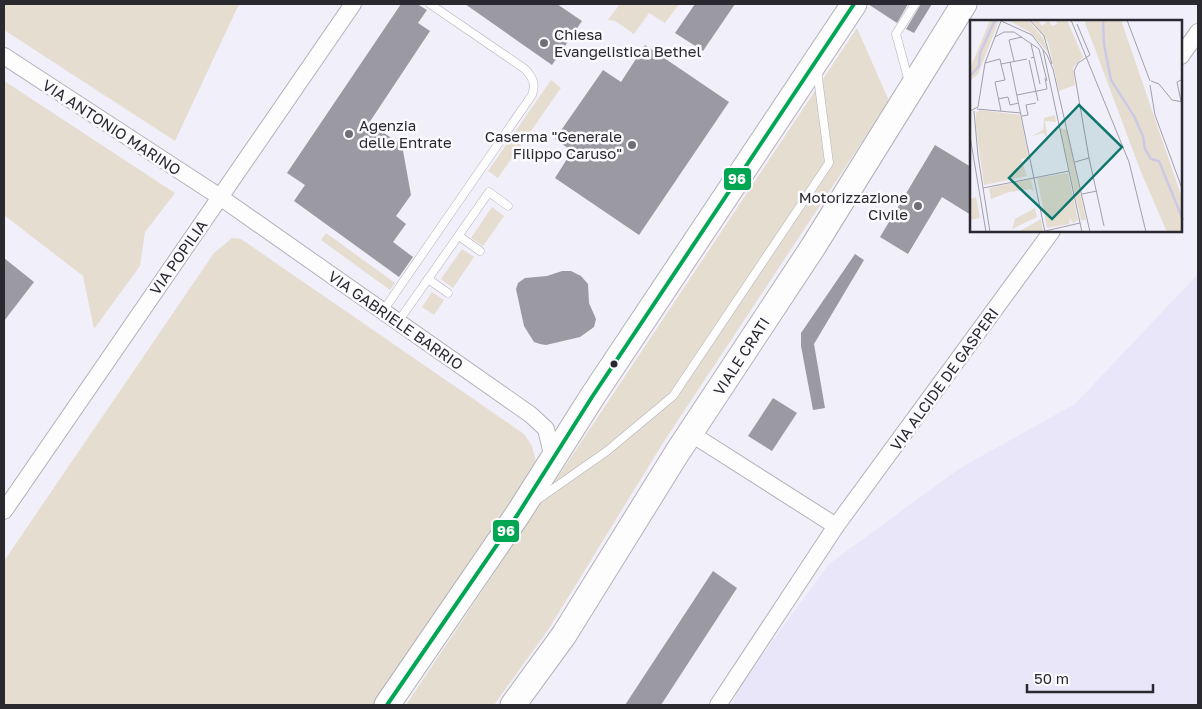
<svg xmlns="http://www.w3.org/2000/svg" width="1202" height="709" font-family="'Golos Text',sans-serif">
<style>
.built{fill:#e9e6f9}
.green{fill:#e6ddd1}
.building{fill:#9b99a1}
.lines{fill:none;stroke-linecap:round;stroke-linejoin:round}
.service-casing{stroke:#b3b1b9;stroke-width:9}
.minor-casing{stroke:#b3b1b9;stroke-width:18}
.primary-casing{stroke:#b3b1b9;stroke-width:27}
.service{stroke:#fdfdfe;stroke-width:8}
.minor{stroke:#fdfdfe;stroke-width:16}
.primary{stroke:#fdfdfe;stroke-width:25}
.bus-1-casing{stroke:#fbfafe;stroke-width:8}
.bus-1{stroke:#00a651;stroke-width:4}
.poi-dot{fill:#706e77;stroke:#fbfafe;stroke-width:2}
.bus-dot{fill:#2a2930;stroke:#fbfafe;stroke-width:2}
.labels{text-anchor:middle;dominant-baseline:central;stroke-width:5;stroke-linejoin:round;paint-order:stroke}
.poi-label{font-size:15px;fill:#2a2930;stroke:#fbfafe;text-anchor:start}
.street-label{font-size:15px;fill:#2a2930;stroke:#fbfafe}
.inset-river{fill:none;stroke:#cdc8e5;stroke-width:2.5}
.inset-road{fill:none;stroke:#a1a0a9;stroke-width:1}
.view{fill:#0f766e;fill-opacity:0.15;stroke:#0f766e;stroke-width:2.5}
.inset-edge{fill:none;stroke:#2a2930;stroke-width:2.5}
.line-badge{stroke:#fbfafe;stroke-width:2}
.badge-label{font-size:14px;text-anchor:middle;font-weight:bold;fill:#fff}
</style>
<rect width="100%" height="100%" fill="#f1effa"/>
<path class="built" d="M1198,274v431h-466l8,-20 89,-121 131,-96 115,-64z"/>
<g class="green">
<path d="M4,4h235l-64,137 -171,-111z"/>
<path d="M620,4h59l-14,19 -16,-10 -15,21 -19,-13 -7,-1z"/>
<path d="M857,28l32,73 -226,342 -115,187 -54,75h-88z"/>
<path d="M551,80l10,8 -63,90 -10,-7z"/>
<path d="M4,81l171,112 -30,39 -5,34 -46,63 -11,-53 -79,-61z"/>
<path d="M492,207l12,9 -21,30 -12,-8z"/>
<path d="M326,233l69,50 -5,7 -69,-50z"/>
<path d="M232,238l9,1 283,195 8,12 5,20 -162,239h-371v-144l210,-308z"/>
<path d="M462,249l12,8 -21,31 -12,-9z"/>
<path d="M432,292l12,8 -10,15 -12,-8z"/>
</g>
<g class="building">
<path d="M401,4h16l10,6 -9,13 12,8 -61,92 33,22 9,50 -15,21 10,8 -13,18 20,15 -14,20 -105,-76 11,-16 -18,-12z"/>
<path d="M465,4h92l25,17 -30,44z"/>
<path d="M695,4h40l-32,47 -28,-18z"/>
<path d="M868,4h40l-11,19z"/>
<path d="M921,4h11l-18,29 -8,-4z"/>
<path d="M645,45l84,57 -90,133 -84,-57 17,-27 -17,-12 48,-69 18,12z"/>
<path d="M935,145l36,22v48l-29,-18 -34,57 -28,-17z"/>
<path d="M855,254l9,6 -50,84 11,64 -12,2 -12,-64v-13z"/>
<path d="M4,258l30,24 -30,39z"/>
<path d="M562,271h9l10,5 7,8 1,19 7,16 -2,8 -14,10 -34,8 -6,-1 -6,-2 -10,-16 -8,-37 2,-6 7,-5 22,-2z"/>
<path d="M773,398l24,15 -25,38 -24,-15z"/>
<path d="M713,571l24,17 -76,117h-36z"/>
</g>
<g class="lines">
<g class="service-casing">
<g id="service">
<path d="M909,82l-13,-48 19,-30"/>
<path d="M459,236l21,15"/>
<path d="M428,279l20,14"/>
<path d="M383,311l149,-216c4,-11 1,-17 -7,-26l-95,-65"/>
<path d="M398,322l91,-130 19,14"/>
<path d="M537,500l70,-49 66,-55 156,-233 -12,-93"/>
</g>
</g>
<g class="minor-casing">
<g id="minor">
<path d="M4,56l216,141 311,218 15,14 7,29"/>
<path d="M1181,56l17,-24"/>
<path d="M690,433l146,93 -118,179"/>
<path d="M4,511l349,-507"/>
<path d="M836,526l216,-295"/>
</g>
</g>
<g class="primary-casing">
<g id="primary">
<path d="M387,705l131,-191 74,-117 262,-393"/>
<path d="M513,705l51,-70 113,-182 136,-206 151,-243"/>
</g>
</g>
<use href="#service" class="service"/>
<use href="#minor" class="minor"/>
<use href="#primary" class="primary"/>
<g class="bus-1-casing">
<path id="bus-1" d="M387,705l131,-191 74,-117 262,-393"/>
</g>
<use href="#bus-1" class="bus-1"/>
</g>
<g class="poi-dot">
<circle cx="544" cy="43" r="5"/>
<circle cx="349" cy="134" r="5"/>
<circle cx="632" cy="145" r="5"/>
<circle cx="918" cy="206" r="5"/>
</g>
<circle class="bus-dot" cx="614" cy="364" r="4.5"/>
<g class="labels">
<g class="poi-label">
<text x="554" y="34">Chiesa<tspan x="554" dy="17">Evangelistica Bethel</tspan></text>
<text x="359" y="125">Agenzia<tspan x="359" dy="17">delle Entrate</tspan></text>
<text x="622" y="136" text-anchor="end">Caserma "Generale<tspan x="622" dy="17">Filippo Caruso"</tspan></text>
<text x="908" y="197" text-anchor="end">Motorizzazione<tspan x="908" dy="17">Civile</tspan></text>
</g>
<g class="street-label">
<text transform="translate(112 127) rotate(33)">VIA ANTONIO MARINO</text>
<text transform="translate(178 257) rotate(-55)">VIA POPILIA</text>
<text transform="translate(396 320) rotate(35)">VIA GABRIELE BARRIO</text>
<text transform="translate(741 356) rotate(-57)">VIALE CRATI</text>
<text transform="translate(944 379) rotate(-54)">VIA ALCIDE DE GASPERI</text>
</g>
</g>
<g transform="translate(970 20)">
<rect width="212" height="212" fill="#f1effa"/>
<path d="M20,0h9l-21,54 -8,7v-12zM38,0h21l14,18 6,16 -18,-21zM62,0h6l4,6 6,-6 4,6 5,-2 -1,-4h11l16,37 -10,11 2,17 -16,6 -11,-49zM114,0h37l61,178v34h-15l-26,-60zM10,90l40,5 9,43 -8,1 6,17 -43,9 -8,-58v-14zM85,95l1,7 -11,-1 3,21 -4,-9 -12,3 11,-6 1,-12zM90,108l7,2 19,90h-5zM98,153l10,47 -5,3 -3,-5 -1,6 -22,4 -10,-50zM61,159l3,13 -4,-3 -21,3 -18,7 -2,-11zM6,177l4,21 -10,2v-21zM65,188l2,9 -25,12 3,-10zM71,199l2,12 -22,1 -1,-1z" fill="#e6ddd1"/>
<path class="inset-river" d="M133,0l1,24 7,36 23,36 9,20 2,13 6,10 8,2 24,59M0,56l9,-10 1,-13 15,-33"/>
<path class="inset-road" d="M29,0l33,15 15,20 6,14 37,163M60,0l14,16 8,28M101,0l58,142 17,70M157,0l23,61M107,4l13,31 -12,8 -4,8 15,87M25,17l9,-5h10l25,17 8,32M61,24l3,13 -3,1M73,30l39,182M64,37l6,27M59,40l9,41M44,41l-5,-21 13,-3M40,42l35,170M15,43l15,-4 1,5M31,44l26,-5M181,61l8,3 13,16 11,2M180,65l5,30 28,76M47,75l30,-6 -2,-11M28,79l10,-2 2,8 9,-2M211,81l-4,-19 6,-3M7,89l44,4M0,91l8,-4 7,-44 16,-42M4,91l4,45 12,76M31,91l-6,-29 10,-2 -4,-16M52,96l6,-1 -2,-10 10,-2M0,116l16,96M105,142l14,-4 15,68M13,168l86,-17M112,174l15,-3M71,212l39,-9"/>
<path class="view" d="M109,85l43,42 -70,72 -43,-41z"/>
<rect width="212" height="212" class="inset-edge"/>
</g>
<g class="line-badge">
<rect x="723" y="167" width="29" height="24" rx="5" fill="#00a651"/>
<rect x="492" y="519" width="28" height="24" rx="5" fill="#00a651"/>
</g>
<g class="badge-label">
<text x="737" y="184">96</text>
<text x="506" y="536">96</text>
</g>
<rect width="1202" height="709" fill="none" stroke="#2a2930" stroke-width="10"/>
<path d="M1027 684v8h126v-8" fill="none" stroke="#2a2930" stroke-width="2.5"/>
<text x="1034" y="684" font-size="15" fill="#2a2930" stroke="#fbfafe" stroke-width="4" paint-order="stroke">50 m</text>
</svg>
